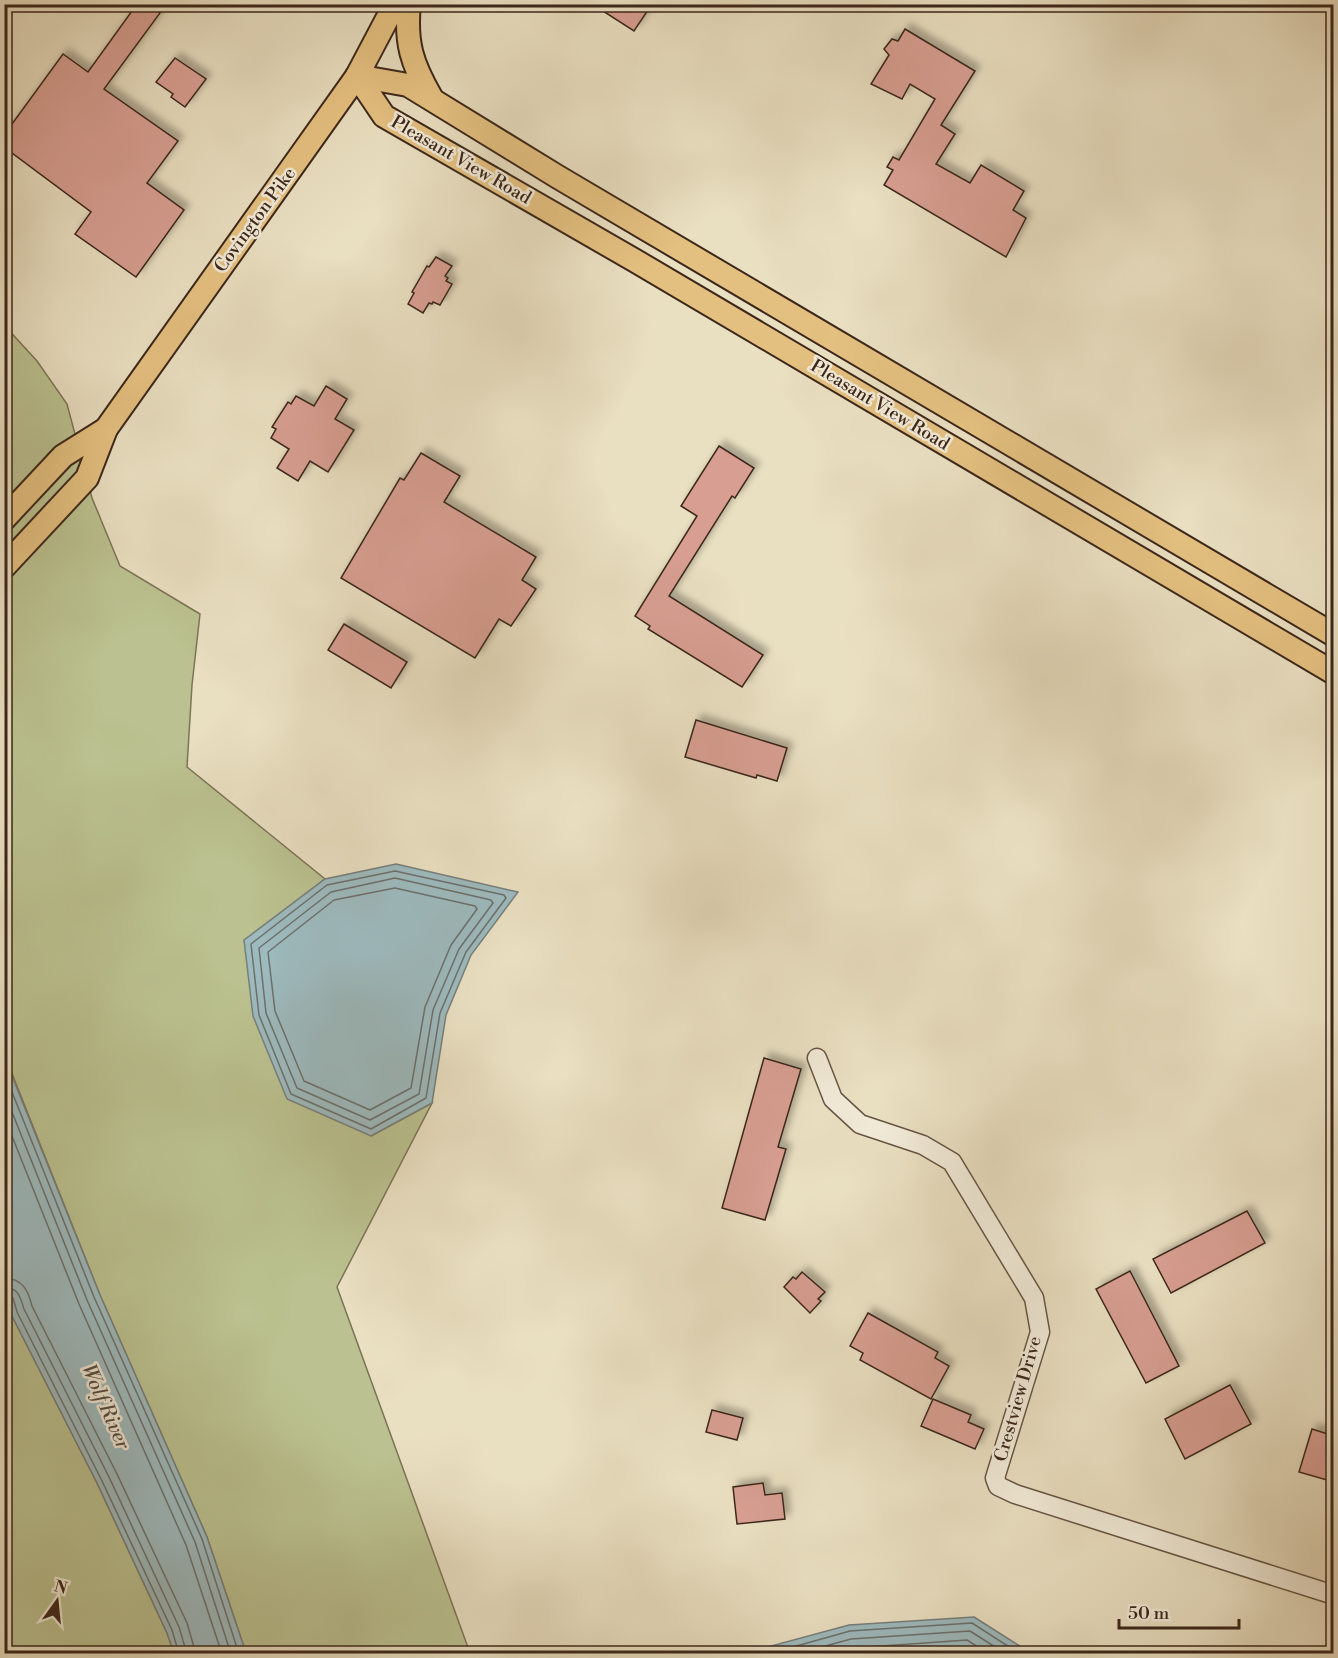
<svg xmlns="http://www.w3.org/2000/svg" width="1338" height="1658" font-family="'Libre Bodoni',serif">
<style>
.green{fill:#bbc190;stroke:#7c7456;stroke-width:1.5}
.water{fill:#9dbabe;stroke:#767f7d;stroke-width:1.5}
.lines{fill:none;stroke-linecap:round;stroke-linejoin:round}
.shore{stroke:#6c706c;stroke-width:1.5}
.building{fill:#d79e91;stroke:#3c271b;stroke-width:1.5;filter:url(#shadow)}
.minor-casing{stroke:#675544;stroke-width:21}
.major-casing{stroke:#3c271b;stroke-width:26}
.minor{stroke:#f1ead7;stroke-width:18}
.major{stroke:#e4c080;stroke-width:22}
.labels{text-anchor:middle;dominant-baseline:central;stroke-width:5;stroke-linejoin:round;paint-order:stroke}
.street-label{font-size:18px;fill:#3c271b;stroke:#f1ead7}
.water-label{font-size:20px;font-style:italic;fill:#544c44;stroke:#f1ead7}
</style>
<defs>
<filter id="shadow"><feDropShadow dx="5.5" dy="-5.5" stdDeviation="3" flood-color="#0004"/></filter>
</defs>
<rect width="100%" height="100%" fill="#e9dfc1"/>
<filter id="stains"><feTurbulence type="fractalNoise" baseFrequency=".00333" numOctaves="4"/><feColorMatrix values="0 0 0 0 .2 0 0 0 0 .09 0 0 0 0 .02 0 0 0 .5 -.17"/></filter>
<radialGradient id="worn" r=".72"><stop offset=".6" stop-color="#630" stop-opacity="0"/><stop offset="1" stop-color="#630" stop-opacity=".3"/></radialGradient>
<g class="green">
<path d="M4,325l33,36 30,43 25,94 28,68 80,48 -8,71 -5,82 138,112 -81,62 127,195 61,-33 -95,184 133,366h-224l-39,-116 -107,-242 -95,-239z"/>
<path d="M4,1290l7,24 86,169 70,150 7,20h-169z"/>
</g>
<g class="water">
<path d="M396,864l122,28 -47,63 -25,60 -14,88 -61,33 -84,-37 -34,-83 -9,-76 81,-61z"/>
<path d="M4,1056l96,239 107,242 39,116h-72l-7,-20 -70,-150 -86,-169 -7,-24z"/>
<path d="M974,1617l57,36h-286l104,-28z"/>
</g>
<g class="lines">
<g class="shore">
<path d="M395,871l109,24 2,3 -40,54 -26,61 -14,85 -55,31 -80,-35 -32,-79 -8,-71 76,-59z"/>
<path d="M395,878l96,22 2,3 -34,46 -26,61 -14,84 -49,26 -73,-32 -31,-75 -7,-65 72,-56z"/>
<path d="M395,888l80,18 2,3 -26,36 -26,62 -14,81 -41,22 -66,-29 -29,-70 -7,-59 66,-52z"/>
<path d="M4,1072l90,225 108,242 37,115"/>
<path d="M4,1092l83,208 108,242 36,112"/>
<path d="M4,1116l75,188 107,241 36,109"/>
<path d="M4,1278c19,1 24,12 28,28l85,168 70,149 9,31"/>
<path d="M4,1287c15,1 16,10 20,22l85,168 70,150 8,27"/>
<path d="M4,1294l9,4 4,14 85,169 70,149 7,24"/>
<path d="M768,1654l82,-23 122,-8 48,31"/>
<path d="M796,1654l55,-15 119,-8 36,23"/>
<path d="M831,1654l22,-6 114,-8 22,14"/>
</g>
</g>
<g class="building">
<path d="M137,4h11l12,9 -56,76 74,52 -31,42 37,27 -48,67 -61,-43 16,-22 -87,-65v-12l59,-81 25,18z"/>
<path d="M592,4h60l-18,27z"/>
<path d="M905,29l70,42 -34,54 14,9 -19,30 34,19 11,-18 43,26 -11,19 13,8 -20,39 -122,-72 9,-15 -6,-3 6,-10 6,3 36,-61 -25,-15 -8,15 -31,-15 18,-29 -5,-6 8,-10 6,2z"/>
<path d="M175,58l31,21 -21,28 -14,-10 2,-3 -17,-12z"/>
<path d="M436,257l16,9 -7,10 3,2 -2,3 6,3 -12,21 -7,-3 -1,2 -3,-1 -6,10 -15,-9 6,-11 -2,-1 15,-26 2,1z"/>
<path d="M326,386l21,13 -12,20 19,11 -26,42 -18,-11 -12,20 -21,-13 12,-19 -18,-11 5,-9 -4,-2 16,-25 3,2 5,-8 18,10z"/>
<path d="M719,446l35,22 -19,30 -3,-2 -63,100 94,59 -21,32 -94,-58 2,-3 -15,-10 62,-100 -16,-10z"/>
<path d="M421,453l39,23 -16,26 92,55 -14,23 14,9 -25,37 -12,-7 -24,39 -134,-80 59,-100 4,2z"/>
<path d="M344,624l63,38 -16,26 -63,-38z"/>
<path d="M696,720l91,28 -10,33 -20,-6 -1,3 -71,-21z"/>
<path d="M764,1058l37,11 -23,78 8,2 -21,71 -43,-12z"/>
<path d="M1247,1211l18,32 -94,50 -18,-34z"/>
<path d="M1130,1271l49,95 -33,17 -50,-94z"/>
<path d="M802,1272l23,20 -7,7 3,2 -11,12 -26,-26 9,-10 3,2z"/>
<path d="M868,1313l70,39 -3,6 14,8 -18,33 -71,-39 3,-7 -13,-7z"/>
<path d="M1230,1385l21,39 -66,35 -20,-40z"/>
<path d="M933,1399l38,16 -3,7 16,7 -9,20 -54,-23z"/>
<path d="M712,1410l31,8 -6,22 -31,-8z"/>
<path d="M1312,1429l22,7v46l-35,-10z"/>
<path d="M763,1483l2,12 17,-2 3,26 -48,5 -4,-37z"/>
</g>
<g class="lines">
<g class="minor-casing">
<path id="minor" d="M817,1058l16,41 27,25 63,21 29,17 82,136 6,34 -45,146 3,8 17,8 319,101"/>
</g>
<g class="major-casing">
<g id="major">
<path d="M409,4c-4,39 3,60 22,93"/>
<path d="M357,76l27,40 250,144 700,413"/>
<path d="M357,76l51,9 150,92 776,458"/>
<path d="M4,519l59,-63 43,-27"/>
<path d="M4,567l83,-89 19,-49 251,-353 38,-72"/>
</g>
</g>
<use href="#minor" class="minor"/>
<use href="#major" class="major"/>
</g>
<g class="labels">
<g class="street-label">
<text transform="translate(461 160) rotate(30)">Pleasant View Road</text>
<text transform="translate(255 220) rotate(-54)">Covington Pike</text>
<text transform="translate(880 405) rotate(31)">Pleasant View Road</text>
<text transform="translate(1018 1399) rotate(-74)">Crestview Drive</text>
</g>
<g class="water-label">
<text transform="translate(105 1407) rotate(66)">Wolf River</text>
</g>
</g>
<rect width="1338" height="1658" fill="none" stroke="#e9dfc1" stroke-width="24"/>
<rect x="6" y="6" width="1326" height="1646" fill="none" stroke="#3c271b" stroke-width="3"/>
<rect x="12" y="12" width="1314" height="1634" fill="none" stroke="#3c271b" stroke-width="1.5"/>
<g transform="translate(57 1601) rotate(15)" stroke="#f1ead7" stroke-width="4.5" paint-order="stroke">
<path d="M0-4.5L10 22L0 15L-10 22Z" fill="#3c271b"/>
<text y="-9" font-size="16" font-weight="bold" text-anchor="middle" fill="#3c271b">N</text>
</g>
<path d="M1119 1619v9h120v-9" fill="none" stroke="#3c271b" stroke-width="3"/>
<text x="1128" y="1619" font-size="18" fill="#3c271b" stroke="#f1ead7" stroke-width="4.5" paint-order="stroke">50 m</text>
<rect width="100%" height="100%" filter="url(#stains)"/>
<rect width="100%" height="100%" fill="url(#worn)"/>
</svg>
